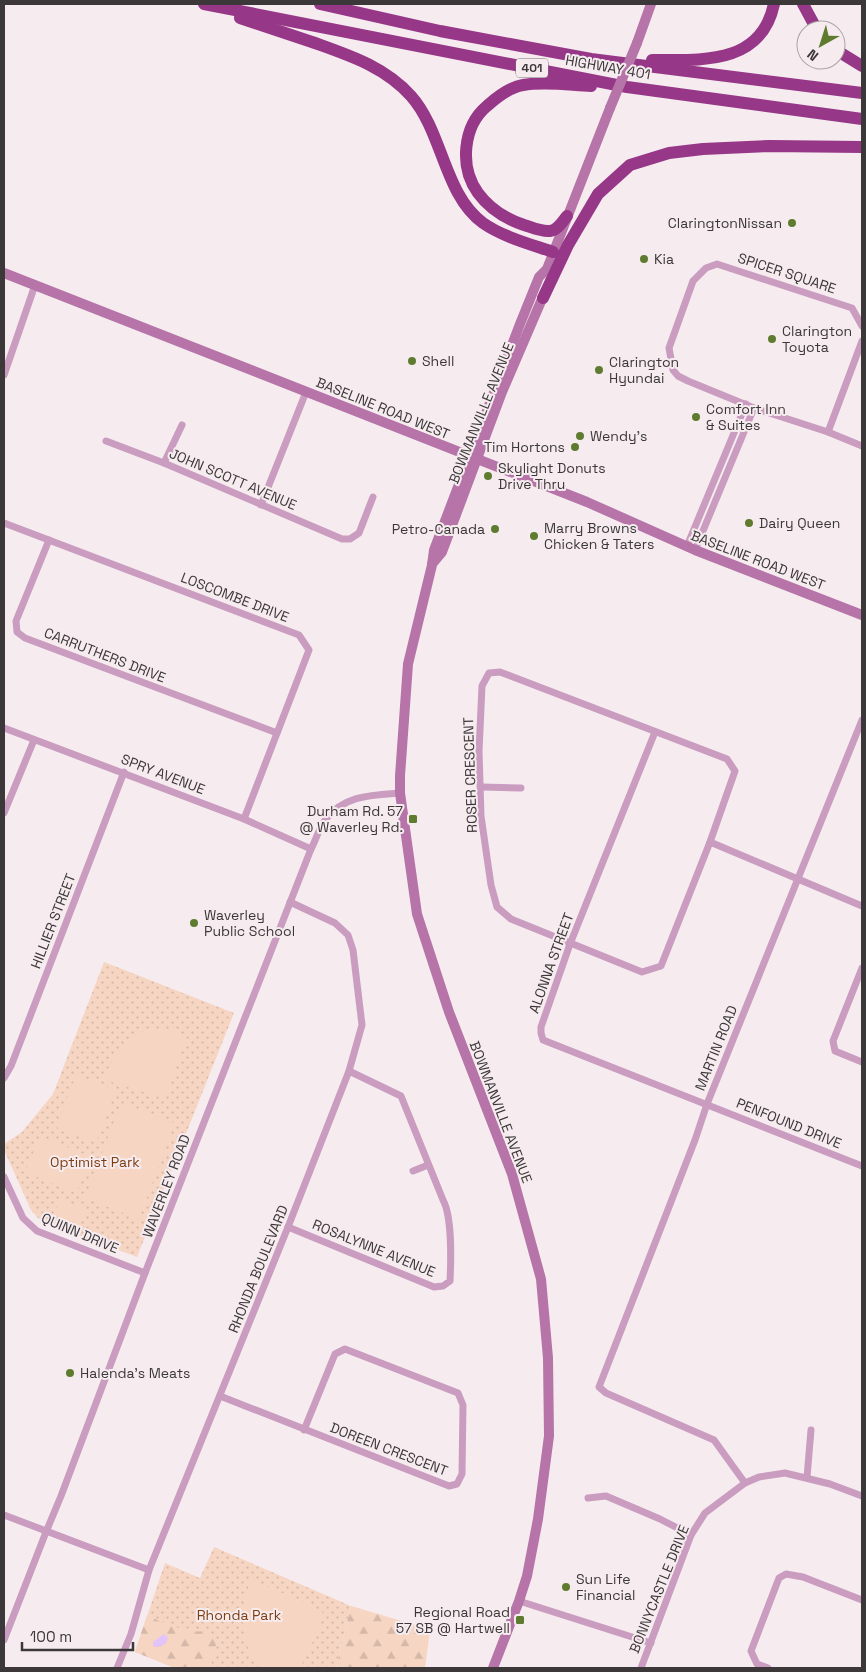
<svg xmlns="http://www.w3.org/2000/svg" width="866" height="1672" font-family="'Space Grotesk',sans-serif">
<style>
.grass{fill:url(#grass-dots)}
.forest{fill:url(#forest-firs)}
.pitch{fill:#f7d5c3}
.water{fill:#e1c4fa}
.lines{fill:none;stroke-linecap:round;stroke-linejoin:round}
.street{stroke:#ca9dc0;stroke-width:7}
.secondary{stroke:#b674a9;stroke-width:10}
.highway{stroke:#973788;stroke-width:12}
.secondary-bridge{stroke:#b674a9;stroke-width:10}
.poi-dot{fill:#5e7b2f;stroke:#f6ecef;stroke-width:2}
.labels{text-anchor:middle;dominant-baseline:central;stroke-width:4;stroke-linejoin:round;paint-order:stroke}
.shield{fill:#f6ecef;stroke:#746e70;stroke-width:1}
.shield-label{font-size:12px;font-weight:bold;fill:#3c3839}
.street-label{font-size:14px;fill:#3c3839;stroke:#f6ecef}
.poi-label{font-size:14px;fill:#3c3839;stroke:#f6ecef;text-anchor:start}
.park-label{font-size:14px;fill:#7e3e12;stroke:#f6ecef}
</style>
<defs>
<pattern id="grass-dots" width="8" height="8" patternUnits="userSpaceOnUse" patternTransform="scale(1.25)"><rect width="8" height="8" fill="#f7d5c3"/><path d="M2 2h.1M6 6h.1" fill="none" stroke="#d5b8a8" stroke-width="1.8" stroke-linecap="round"/></pattern>
<pattern id="forest-firs" width="22" height="20" patternUnits="userSpaceOnUse" patternTransform="scale(1.25)"><rect width="22" height="20" fill="#f7d5c3"/><path d="M5 1l3.5 6h-7zM16 11l3.5 6h-7z" fill="#d5b8a8"/></pattern>
</defs>
<rect width="100%" height="100%" fill="#f6ecef"/>
<g class="grass">
<path d="M104,962l130,51 -97,244 -92,-34 -8,-6 -6,-7 -27,-60v-6l18,-12 31,-38z"/>
<path d="M214,1547l137,59 -15,62h-161l-40,-16 30,-89 35,15z"/>
</g>
<g class="forest">
<path d="M351,1606l61,18 18,7 -5,37h-89z"/>
<path d="M147,1615c13,7 32,14 45,16 7,1 18,-1 22,6 5,8 -2,24 -4,31h-35l-40,-16z"/>
</g>
<g class="pitch">
<path d="M158,1029l11,1 18,6 -21,60 -7,1 -54,-17c9,-27 21,-50 53,-51z"/>
<path d="M76,1075l40,15 -20,53 -40,-16z"/>
<path d="M121,1103l54,20 -36,96 -54,-21z"/>
<path d="M40,1136l51,21 -15,36 -51,-21z"/>
<path d="M60,1199l26,10 -6,16 -26,-10z"/>
<path d="M251,1580l62,26v2l9,3 1,3 -4,10 2,1 -21,43h-38c-24,-26 -23,-57 -11,-88z"/>
</g>
<path class="water" d="M164,1634l4,4 -2,5 -5,3 -6,1 -2,-2v-3z"/>
<g class="lines">
<g class="street">
<path d="M862,326l-10,-18 -135,-44 -11,4 -13,13 -24,67 4,22 5,6 10,5 66,27 74,24 34,-91"/>
<path d="M4,375l31,-90"/>
<path d="M828,432l34,14"/>
<path d="M106,441l58,22 178,76h8l9,-6 14,-36"/>
<path d="M164,463l18,-38"/>
<path d="M261,505l45,-113"/>
<path d="M4,523l295,112 10,15 -65,169"/>
<path d="M49,540l-33,81 1,11 8,6 252,95"/>
<path d="M687,546l59,-142"/>
<path d="M695,550l59,-142"/>
<path d="M500,672l227,87 8,12 -25,71 -49,124 -19,6 -131,-53 -14,-12 -6,-22 -10,-69 -2,-65 3,-65 7,-13z"/>
<path d="M4,728l240,91 67,30"/>
<path d="M655,732l-85,212 -29,83v6l2,7 319,126"/>
<path d="M482,787l39,1"/>
<path d="M4,813l30,-73"/>
<path d="M710,842l152,64"/>
<path d="M862,968l-29,73 2,10 27,11"/>
<path d="M4,1078l7,-12 113,-294"/>
<path d="M413,1171l15,-6"/>
<path d="M4,1177l19,41 14,13 108,42"/>
<path d="M288,1227l146,60 9,-1 7,-5c1,-20 2,-65 -7,-81l-42,-104 -52,-25"/>
<path d="M220,1396l229,90 8,-2 5,-10 1,-69 -5,-12 -113,-44 -10,5 -31,76"/>
<path d="M807,1477l4,-47"/>
<path d="M745,1483l-31,-43 -108,-47 -7,-6 96,-247 12,-36 155,-384"/>
<path d="M588,1498l18,-2 54,23 31,16"/>
<path d="M4,1515l145,55"/>
<path d="M519,1601l132,42"/>
<path d="M4,1640l42,-108 15,-36 84,-223 166,-424c5,-9 8,-21 14,-29 19,-25 47,-25 75,-27"/>
<path d="M117,1668l14,-34 18,-64 139,-343 61,-156 13,-46 -9,-75 -5,-15 -13,-12 -45,-21"/>
<path d="M641,1668l50,-133 14,-22 40,-30 14,-6 26,-4 45,11 32,12"/>
<path d="M768,1668l-11,-4 -6,-13 28,-73 7,-4 17,3 59,23"/>
</g>
<g class="secondary">
<path d="M637,43l14,-39"/>
<path d="M4,273l583,229 108,48 167,65"/>
<path d="M432,564l10,-12 60,-160 43,-100"/>
<path d="M493,1668l26,-67 8,-25 11,-57 11,-83 -1,-78 -7,-79 -29,-105 -63,-162 -32,-98 -17,-121v-17l8,-112 24,-99 2,-15 86,-226 19,-47 8,-8 63,-161"/>
</g>
<g class="highway">
<path d="M204,4l423,83 235,32"/>
<path d="M320,4l120,27 151,28 271,34"/>
<path d="M803,4l14,26"/>
<path d="M240,18c24,8 48,16 72,24 36,13 72,24 99,54 32,36 33,99 72,127 20,14 47,21 70,29"/>
<path d="M836,50l26,16"/>
<path d="M652,60c50,0 109,5 122,-56"/>
<path d="M567,216c-5,6 -9,14 -17,15 -9,1 -19,-4 -26,-6 -18,-6 -35,-17 -46,-32 -19,-26 -15,-67 9,-87 10,-9 23,-19 36,-21 22,-4 46,0 68,1"/>
<path d="M543,298l25,-53 30,-51 32,-29 39,-12 34,-4 66,-3 93,1"/>
</g>
<path class="secondary-bridge" d="M610,108l27,-65"/>
</g>
<g class="poi-dot">
<circle cx="792" cy="223" r="5"/>
<circle cx="644" cy="259" r="5"/>
<circle cx="772" cy="339" r="5"/>
<circle cx="412" cy="361" r="5"/>
<circle cx="599" cy="370" r="5"/>
<circle cx="696" cy="417" r="5"/>
<circle cx="580" cy="436" r="5"/>
<circle cx="575" cy="447" r="5"/>
<circle cx="488" cy="476" r="5"/>
<circle cx="749" cy="523" r="5"/>
<circle cx="495" cy="529" r="5"/>
<circle cx="534" cy="536" r="5"/>
<rect x="408" y="814" width="10" height="10" rx="2.5"/>
<circle cx="194" cy="923" r="5"/>
<circle cx="70" cy="1373" r="5"/>
<circle cx="566" cy="1587" r="5"/>
<rect x="515" y="1615" width="10" height="10" rx="2.5"/>
</g>
<g class="labels">
<rect class="shield" x="516" y="58.5" width="32" height="19" rx="4"/>
<g class="shield-label">
<text x="532" y="68">401</text>
</g>
<g class="street-label">
<text transform="translate(608 67) rotate(10)">HIGHWAY 401</text>
<text transform="translate(787 273) rotate(18)">SPICER SQUARE</text>
<text transform="translate(383 408) rotate(22)">BASELINE ROAD WEST</text>
<text transform="translate(481 413) rotate(-68)">BOWMANVILLE AVENUE</text>
<text transform="translate(233 479) rotate(23)">JOHN SCOTT AVENUE</text>
<text transform="translate(758 560) rotate(21)">BASELINE ROAD WEST</text>
<text transform="translate(235 597) rotate(21)">LOSCOMBE DRIVE</text>
<text transform="translate(105 655) rotate(21)">CARRUTHERS DRIVE</text>
<text transform="translate(163 774) rotate(21)">SPRY AVENUE</text>
<text transform="translate(470 775) rotate(-92)">ROSER CRESCENT</text>
<text transform="translate(53 921) rotate(-69)">HILLIER STREET</text>
<text transform="translate(551 963) rotate(-70)">ALONNA STREET</text>
<text transform="translate(716 1048) rotate(-68)">MARTIN ROAD</text>
<text transform="translate(501 1112) rotate(69)">BOWMANVILLE AVENUE</text>
<text transform="translate(789 1123) rotate(22)">PENFOUND DRIVE</text>
<text transform="translate(166 1186) rotate(-69)">WAVERLEY ROAD</text>
<text transform="translate(80 1233) rotate(23)">QUINN DRIVE</text>
<text transform="translate(374 1248) rotate(22)">ROSALYNNE AVENUE</text>
<text transform="translate(258 1269) rotate(-68)">RHONDA BOULEVARD</text>
<text transform="translate(389 1449) rotate(21)">DOREEN CRESCENT</text>
<text transform="translate(659 1589) rotate(-68)">BONNYCASTLE DRIVE</text>
</g>
<g class="poi-label">
<text x="782" y="223" text-anchor="end">ClaringtonNissan</text>
<text x="654" y="259">Kia</text>
<text x="782" y="331">Clarington<tspan x="782" dy="16">Toyota</tspan></text>
<text x="422" y="361">Shell</text>
<text x="609" y="362">Clarington<tspan x="609" dy="16">Hyundai</tspan></text>
<text x="706" y="409">Comfort Inn<tspan x="706" dy="16">&amp; Suites</tspan></text>
<text x="590" y="436">Wendy's</text>
<text x="565" y="447" text-anchor="end">Tim Hortons</text>
<text x="498" y="468">Skylight Donuts<tspan x="498" dy="16">Drive Thru</tspan></text>
<text x="759" y="523">Dairy Queen</text>
<text x="544" y="528">Marry Browns<tspan x="544" dy="16">Chicken &amp; Taters</tspan></text>
<text x="485" y="529" text-anchor="end">Petro-Canada</text>
<text x="403" y="811" text-anchor="end">Durham Rd. 57<tspan x="403" dy="16">@ Waverley Rd.</tspan></text>
<text x="204" y="915">Waverley<tspan x="204" dy="16">Public School</tspan></text>
<text x="80" y="1373">Halenda's Meats</text>
<text x="576" y="1579">Sun Life<tspan x="576" dy="16">Financial</tspan></text>
<text x="510" y="1612" text-anchor="end">Regional Road<tspan x="510" dy="16">57 SB @ Hartwell</tspan></text>
</g>
<g class="park-label">
<text x="95" y="1162">Optimist Park</text>
<text x="239" y="1615">Rhonda Park</text>
</g>
</g>
<rect width="866" height="1672" fill="none" stroke="#3c3839" stroke-width="10"/>
<g transform="translate(821 45) rotate(219)"><circle r="24" fill="#f6ecef" stroke="#aca4a6"/>
<path d="M0-4L9 19L0 12L-9 19Z" fill="#5e7b2f"/>
<text y="-8" font-size="14" font-weight="bold" text-anchor="middle" fill="#3c3839">N</text>
</g>
<path d="M22 1642v8h111v-8" fill="none" stroke="#3c3839" stroke-width="2.5"/>
<text x="30" y="1642" font-size="15" fill="#3c3839" stroke="#f6ecef" stroke-width="4" paint-order="stroke">100 m</text>
</svg>
